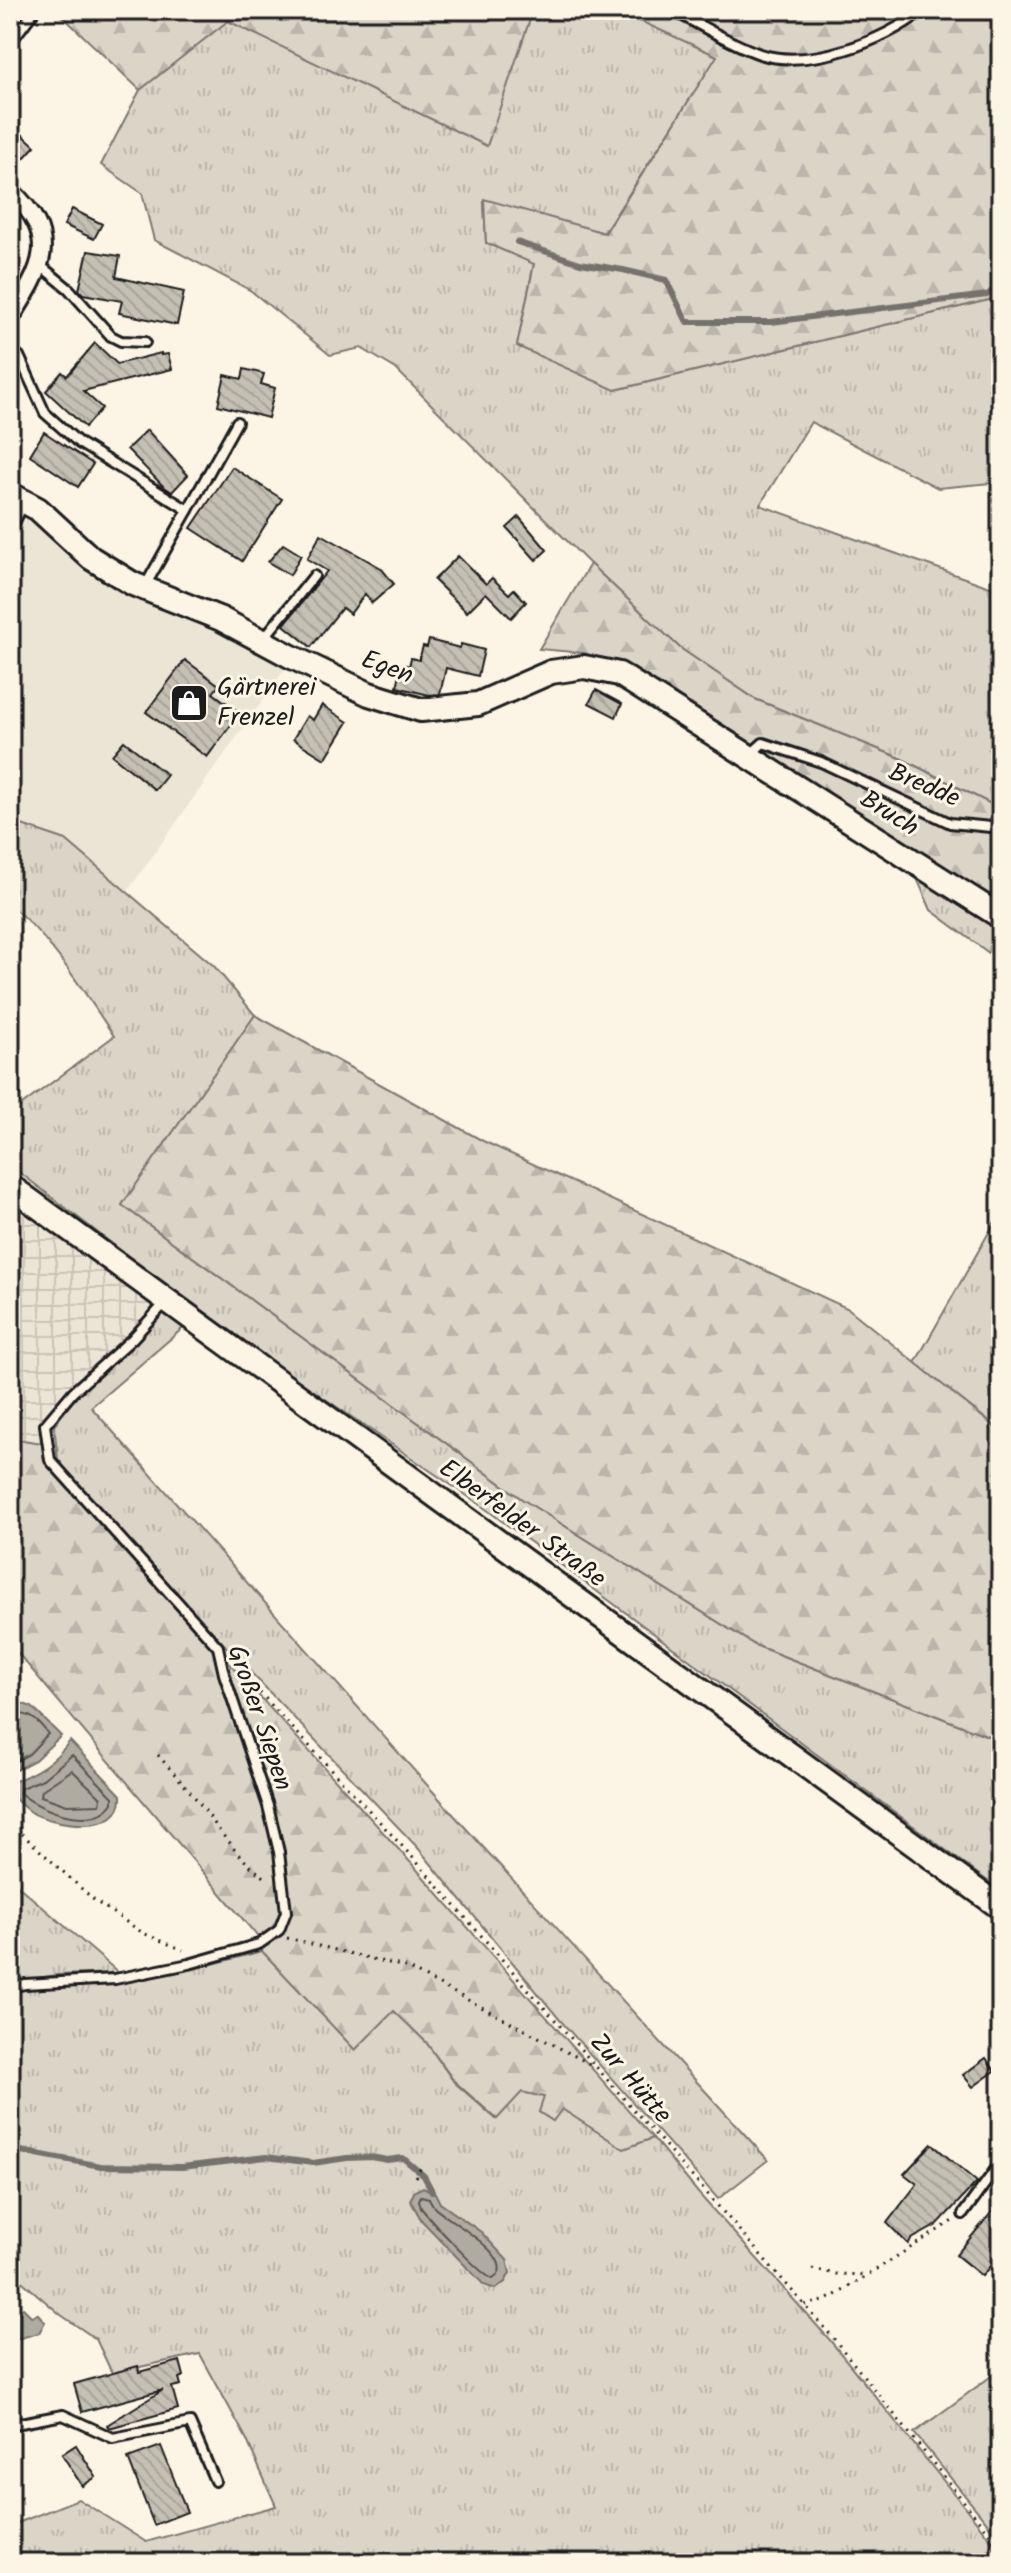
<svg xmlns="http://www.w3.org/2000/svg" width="1011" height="2573" font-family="Kalam,sans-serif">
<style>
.built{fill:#ebe5d6}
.industrial{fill:url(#industrial-grid)}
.grass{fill:url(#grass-tufts);stroke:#7c7872;stroke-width:2}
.forest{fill:url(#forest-firs);stroke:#7c7872;stroke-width:2}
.water{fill:#b0aba1;stroke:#75726c;stroke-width:2}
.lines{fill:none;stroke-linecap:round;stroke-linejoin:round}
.shore{stroke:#575551;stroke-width:2}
.stream{stroke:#75726c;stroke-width:6}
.building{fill:url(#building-back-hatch);stroke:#1c1c1c;stroke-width:2}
.lane-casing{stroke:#1c1c1c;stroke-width:14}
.street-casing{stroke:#1c1c1c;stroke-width:22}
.secondary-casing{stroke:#1c1c1c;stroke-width:28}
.path{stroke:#1c1c1c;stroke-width:3;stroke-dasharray:2 6;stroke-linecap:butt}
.lane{stroke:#fcf5e5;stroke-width:8}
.street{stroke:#fcf5e5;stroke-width:16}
.secondary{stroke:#fcf5e5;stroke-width:22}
.labels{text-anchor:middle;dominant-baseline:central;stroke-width:6;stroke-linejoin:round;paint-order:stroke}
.street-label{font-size:26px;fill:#1c1c1c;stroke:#fcf5e5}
.poi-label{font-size:26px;fill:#1c1c1c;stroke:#fcf5e5;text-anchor:start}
</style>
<defs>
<pattern id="industrial-grid" width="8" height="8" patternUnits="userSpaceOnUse" patternTransform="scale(2)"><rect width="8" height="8" fill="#ebe5d6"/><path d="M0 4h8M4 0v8" fill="none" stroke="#c9c4b7"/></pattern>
<pattern id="grass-tufts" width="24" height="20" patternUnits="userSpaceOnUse" patternTransform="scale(2)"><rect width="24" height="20" fill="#dbd5c8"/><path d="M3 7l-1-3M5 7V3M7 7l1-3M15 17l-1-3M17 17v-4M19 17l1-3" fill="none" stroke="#bbb6ab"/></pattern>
<pattern id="forest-firs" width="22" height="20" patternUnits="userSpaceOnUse" patternTransform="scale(2)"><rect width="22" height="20" fill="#dbd5c8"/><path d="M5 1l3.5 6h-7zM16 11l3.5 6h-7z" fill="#bbb6ab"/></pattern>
<pattern id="building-back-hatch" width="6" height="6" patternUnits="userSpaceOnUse" patternTransform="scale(2)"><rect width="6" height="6" fill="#c4c0b3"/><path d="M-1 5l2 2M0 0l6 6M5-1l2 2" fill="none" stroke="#a8a499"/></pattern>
</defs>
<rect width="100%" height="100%" fill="#fcf5e5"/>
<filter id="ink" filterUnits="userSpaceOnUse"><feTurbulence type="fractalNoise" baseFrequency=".0125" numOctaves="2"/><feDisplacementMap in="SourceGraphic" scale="16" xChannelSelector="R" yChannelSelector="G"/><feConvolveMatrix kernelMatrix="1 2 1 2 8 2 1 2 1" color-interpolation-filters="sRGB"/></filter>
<g filter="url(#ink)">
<path class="built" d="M28,515l80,67 181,81 -162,229 -61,-52 -56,-19v-281z"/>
<path class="industrial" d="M10,1189l153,113 -93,87 -29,33 1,21 -32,-5z"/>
<g class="grass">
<path d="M533,10h83l102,45 -114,178 -120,-33 2,43 48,20 -17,83 99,44 385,-93v185l-63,6 -127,-66 -51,83 241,86v218l-101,-51 -145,-59 -75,-51 -90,-84 -194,-195 -35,-21 -31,7 -80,-65 -96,-50 -12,-47 -41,-28 39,-75 88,-70 258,125z"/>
<path d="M10,821l56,19 148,126 41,49 -133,190 400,294 233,146 246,96v150l-522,-387 -255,-174 -214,-165v-51l104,-78c-26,-38 -67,-104 -104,-130z"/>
<path d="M916,876l85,52v34l-70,-52z"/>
<path d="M1001,1211v220l-86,-68z"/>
<path d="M167,1307l23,15 -99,85 361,406 316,347 -50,39 -158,-179 -142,-172 -217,-228 -127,-139 -16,-22 -4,-33 24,-32z"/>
<path d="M10,1879l109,94 -63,2 -46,8z"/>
<path d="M262,1951l93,98 39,-39 32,32 28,40 42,37 25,-27 24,5 -6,15 14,9 8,-13 63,41 29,-11 46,56 130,145 172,213v11h-991v-37l68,-27 68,43 130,-36 -30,-68 -46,-84 -88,19 -16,-34 -35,-24 -51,-44v-279c35,-9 71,-4 106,-9 49,-6 98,-19 146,-32z"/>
<path d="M1001,2369v171l-87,-107z"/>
</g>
<g class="forest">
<path d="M56,10h477l-46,136 -259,-125 -88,69z"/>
<path d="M616,10h385v287l-386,93 -98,-44 17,-82 -48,-21 -2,-44 121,34 112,-177z"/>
<path d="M590,564l90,84 75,51 145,59 101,51v94l-141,-89 -73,-42 -74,-51 -44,-27 -85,-41 -45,-4z"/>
<path d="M255,1015l228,126 366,168 152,123v309l-246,-96 -233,-146 -400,-294z"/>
<path d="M10,1438l32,5 9,21 18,23 343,377 241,274 -29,11 -62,-40 -9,12 -14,-9 5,-15 -22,-5 -25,27 -43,-38 -28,-39 -32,-31 -39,39 -93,-99 -4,-14 -248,-293z"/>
</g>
<g class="water">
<path d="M18,1702l14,5 29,29 -26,24 -25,13v-64z"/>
<path d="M70,1741l51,54c3,42 -68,30 -91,17 -7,-5 -13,-12 -20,-17v-12c26,-10 43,-20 60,-42z"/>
<path d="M423,2187l12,6 5,10 41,29 26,28 3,13 -5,9 -10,7 -11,-4 -62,-64 -12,-21 5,-9z"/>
<path d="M23,2308l8,8 7,-2 7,8 -6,11 -22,6 -4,-3 3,-6 -6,-7v-4z"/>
</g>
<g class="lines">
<g class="shore">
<path d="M10,1714c18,-2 27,4 38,20l-19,20 -19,10"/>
<path d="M72,1755l41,42v6c-19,28 -72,8 -93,-10l1,-5 22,-9z"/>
<path d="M72,1770l29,28 -1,6 -33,1 -26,-9 1,-6z"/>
<path d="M421,2196l8,2c1,2 5,10 7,11 12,11 86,51 57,70 -13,-4 -61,-58 -72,-71l-2,-8z"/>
</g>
<g class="stream">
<path d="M517,242l63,21 43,7 43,10 21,42h84l216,-27 14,-11"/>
<path d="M10,2149l91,17 81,1 84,-10 47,6 34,-5 24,-1 16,3 16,-2 21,18 8,15"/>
</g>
</g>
<g class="building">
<path d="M10,123l25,23 -12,13 -13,-12z"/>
<path d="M72,209l30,15 -8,15 -30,-14z"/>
<path d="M88,251l32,5 -4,21 68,15 -7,33 -58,-12 3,-12 -39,-7 -4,-4z"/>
<path d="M95,343l22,21 44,-11v2l7,-1 4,15 -89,22 19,17 -17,19 -39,-36 16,-19 5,4z"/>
<path d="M244,369l20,5 -3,10 14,4 -7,30 -50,-13 7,-30 17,4z"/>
<path d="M147,430l41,45 -16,17 -9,-6 -36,-37z"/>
<path d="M44,432l49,32 -15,23 -48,-32z"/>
<path d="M232,467l50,32 -40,62 -51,-33z"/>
<path d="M519,517l28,33 -11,10 -29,-32z"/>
<path d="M321,534l60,34 13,16 -22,19 -7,-9 -15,20 -8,-6 -31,39 -27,-22 43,-54 -20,-12z"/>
<path d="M283,544l18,11 -11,20 -22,-13z"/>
<path d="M458,556l28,28 6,-6 17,16 5,-5 12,13 -15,16 -25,-25 -19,19 -33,-32z"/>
<path d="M429,640l31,8 1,-4 23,6 -6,26 -32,-8 -6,26 -11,1 -32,-8 5,-23 7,2 2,-8 8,2 4,-14 4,1z"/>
<path d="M185,660l34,25 -6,8 27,20 -33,44 -61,-45z"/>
<path d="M596,690l26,14 -6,13 -27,-14z"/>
<path d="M322,705l26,17 -23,37 -32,-20 14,-23 6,4z"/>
<path d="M124,741l43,34 -12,15 -43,-35z"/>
<path d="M986,2058l9,13 -22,16 -10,-12z"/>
<path d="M932,2144l45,38 -40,43 -25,14 -4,5 -21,-21 30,-39 -13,-10z"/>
<path d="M1001,2201v52l-19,23 -26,-21z"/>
<path d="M180,2361l4,15 -5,2 2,7 -9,2 6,22 -69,19 -2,-3 56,-35 -81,22 -8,-28 64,-18 1,6z"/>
<path d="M76,2445l20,32 -14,9 -20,-32z"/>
<path d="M161,2446l26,66 -33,13 -26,-67z"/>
</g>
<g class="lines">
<g class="lane-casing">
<g id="lane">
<path d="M671,10c29,14 59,34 89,44 50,16 124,-13 163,-44"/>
<path d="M10,43l25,-33"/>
<path d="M41,266l28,23 42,47 10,5 24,1"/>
<path d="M10,350l9,6 26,57 34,30 109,67 -44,78"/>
<path d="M188,510l49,-88"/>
<path d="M10,531l14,-28"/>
<path d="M264,638l50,-62"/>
<path d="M751,754l12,-11 58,19 129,61 51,5"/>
<path d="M10,1987l15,-3 90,-5 74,-15 70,-20 20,-14 7,-18 -7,-60 -11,-46 -44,-132 -6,-27 -168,-187 -5,-35 28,-33 59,-53 34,-37"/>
<path d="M963,2214l38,-52"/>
<path d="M10,2425l53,-10 50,23 77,-15 25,58"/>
</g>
</g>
<g class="street-casing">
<path id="street" d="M10,190c52,48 32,78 0,129"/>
</g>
<g class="secondary-casing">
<g id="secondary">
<path d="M10,494l28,15 53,49 42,26 88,35 69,37 79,38 52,16 57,-6 73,-32 33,-5 35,7 382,243"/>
<path d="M10,1186l991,722"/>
</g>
</g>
<g class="path">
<path d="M238,1669l177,191 415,474 171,214"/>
<path d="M158,1755c16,19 34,37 48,57 19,26 36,51 63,68"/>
<path d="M10,1823l85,78 48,32 40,17"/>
<path d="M287,1938l118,29 187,98"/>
<path d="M415,2177l7,-11"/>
<path d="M812,2269l24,5 31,1"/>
<path d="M805,2305l19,-4 17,-9 113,-72"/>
</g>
<use href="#lane" class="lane"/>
<use href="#street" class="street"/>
<use href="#secondary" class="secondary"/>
</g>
</g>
<defs>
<g id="shop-square" transform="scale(2)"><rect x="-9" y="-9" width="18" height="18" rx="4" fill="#1c1c1c" stroke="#fcf5e5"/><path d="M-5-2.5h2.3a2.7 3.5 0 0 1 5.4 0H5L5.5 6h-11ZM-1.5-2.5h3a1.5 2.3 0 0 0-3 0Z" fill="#fff"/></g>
</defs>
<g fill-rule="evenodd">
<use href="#shop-square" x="189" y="703"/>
</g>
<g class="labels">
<g class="street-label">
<text transform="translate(387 668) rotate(20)">Egen</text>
<text transform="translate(924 786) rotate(23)">Bredde</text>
<text transform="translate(889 814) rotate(32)">Bruch</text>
<text transform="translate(522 1524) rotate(36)">Elberfelder Straße</text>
<text transform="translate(259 1718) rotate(71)">Großer Siepen</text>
<text transform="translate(630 2079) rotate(49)">Zur Hütte</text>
</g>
<g class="poi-label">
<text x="217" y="688">Gärtnerei<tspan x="217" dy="30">Frenzel</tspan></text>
</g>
</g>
<rect width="1011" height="2573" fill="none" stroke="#fcf5e5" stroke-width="40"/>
<rect x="20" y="20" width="971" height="2533" fill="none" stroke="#1c1c1c" stroke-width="3" filter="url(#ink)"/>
</svg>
